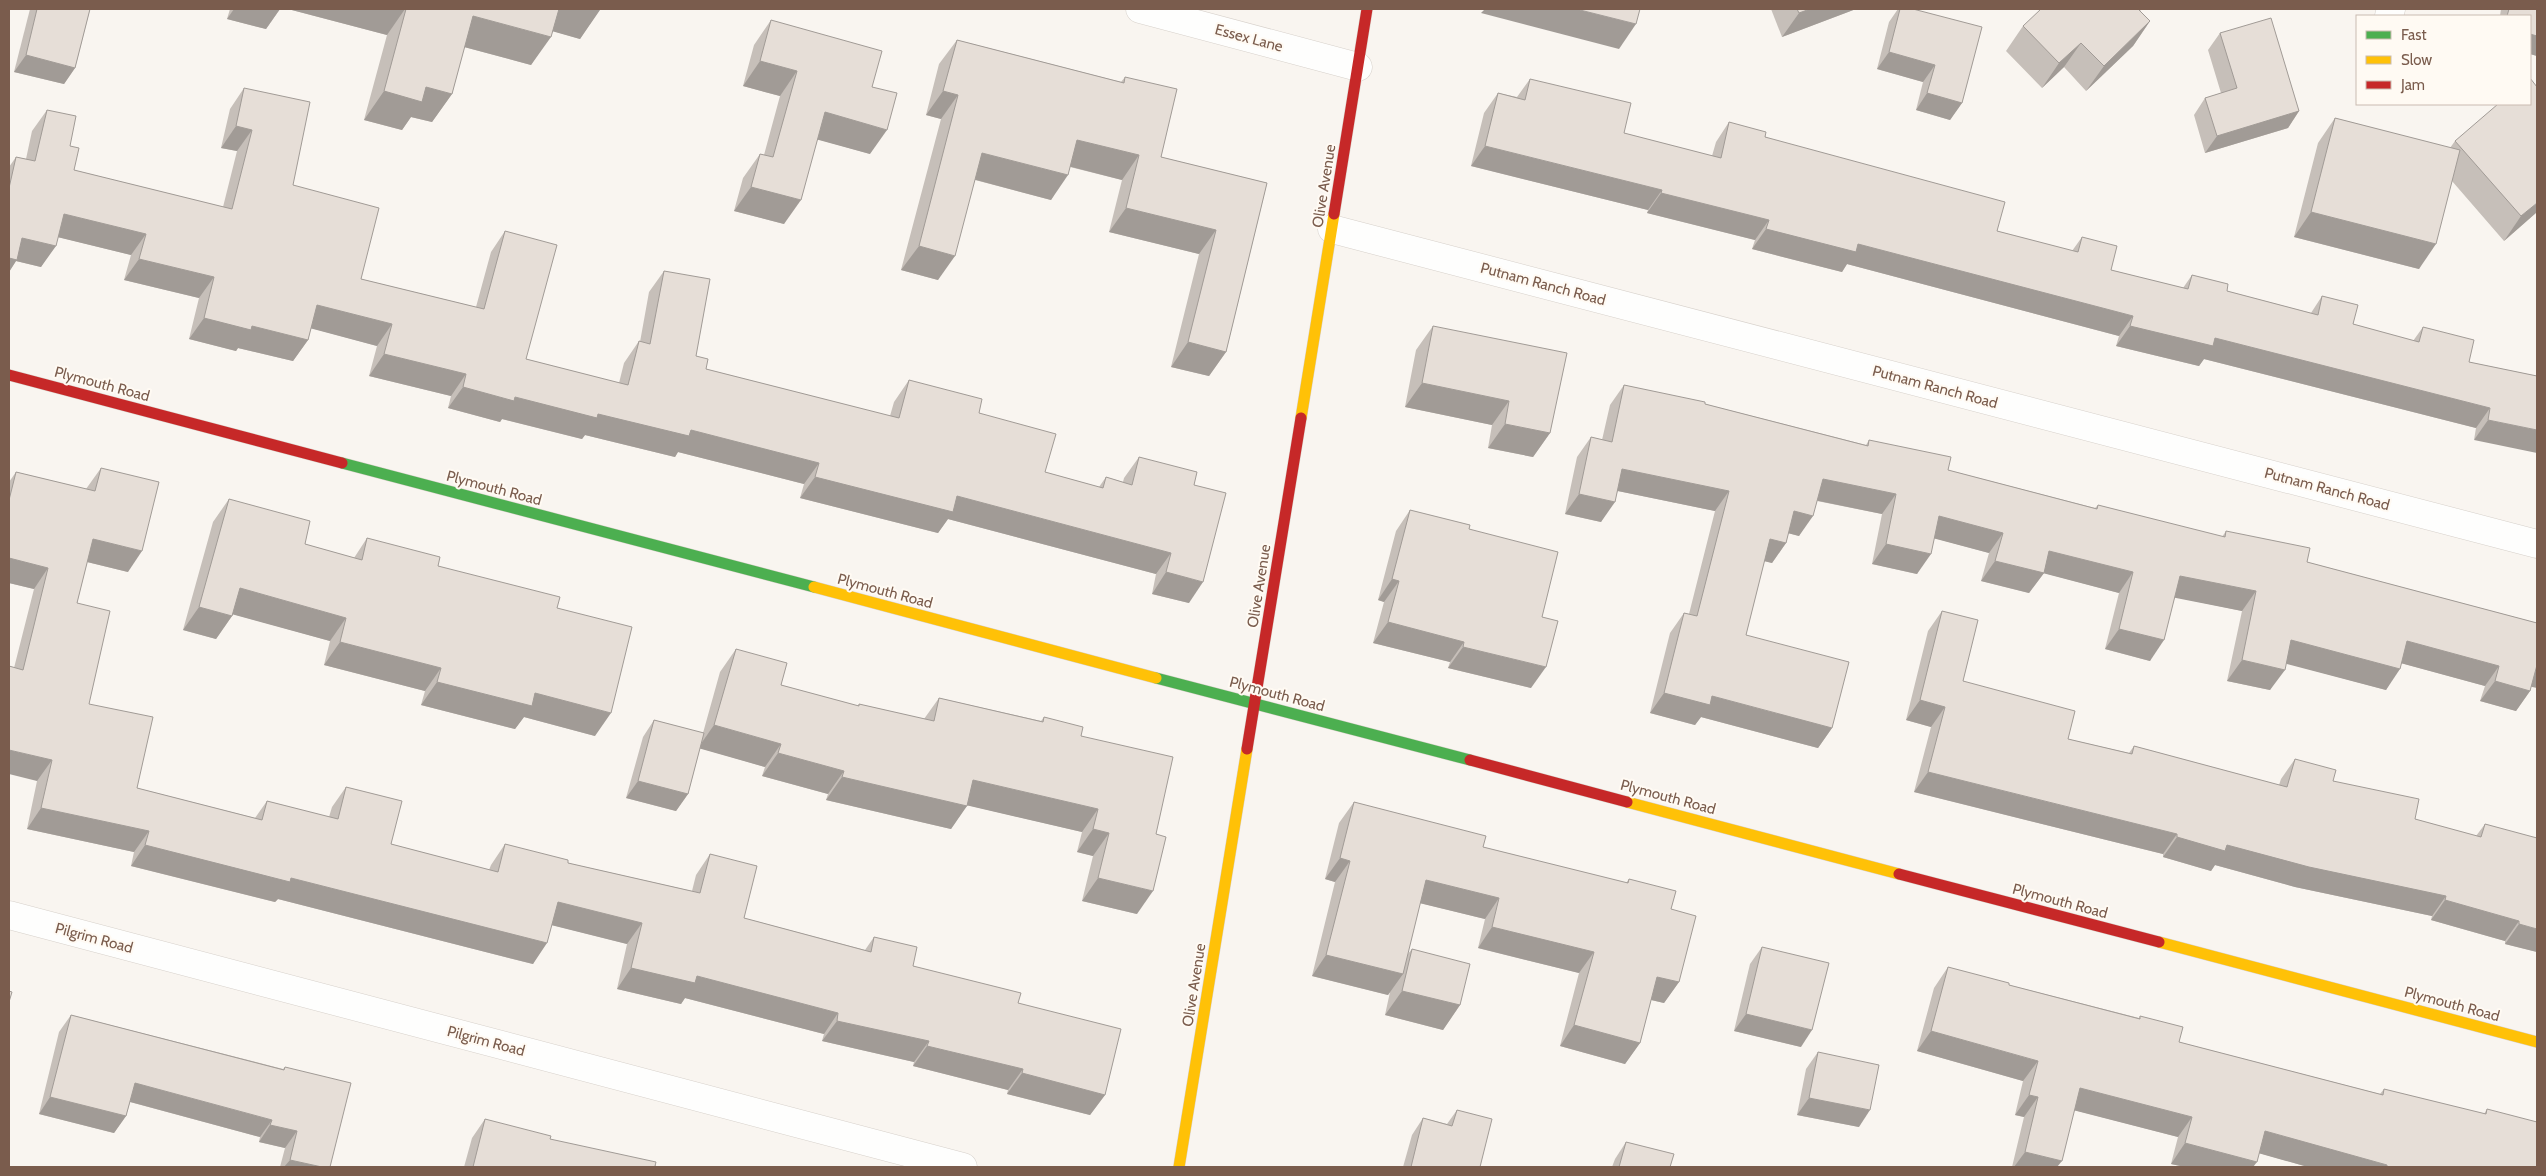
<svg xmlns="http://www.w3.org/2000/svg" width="2546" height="1176" font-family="Cabin,sans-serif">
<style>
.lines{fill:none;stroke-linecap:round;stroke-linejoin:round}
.street-casing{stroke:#d7d1cb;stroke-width:29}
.fast-casing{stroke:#d9d2cb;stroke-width:12}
.slow-casing{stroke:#d9d2cb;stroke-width:12}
.jam-casing{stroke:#d9d2cb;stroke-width:12}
.street{stroke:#fefefd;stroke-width:28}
.fast{stroke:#4caf50;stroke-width:11}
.slow{stroke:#ffc107;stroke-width:11}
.jam{stroke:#c62828;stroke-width:11}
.wall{fill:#c6bfb9}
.shaded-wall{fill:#a19b96}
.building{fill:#e6ded7;stroke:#a19b96}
.labels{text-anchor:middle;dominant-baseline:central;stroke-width:4;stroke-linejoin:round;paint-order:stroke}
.street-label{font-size:15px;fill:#7a5c4d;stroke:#fffaf3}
</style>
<rect width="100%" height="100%" fill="#f9f5f0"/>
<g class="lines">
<g class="street-casing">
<g id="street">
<path d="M1140,9l218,58"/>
<path d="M2389,16l2,-7"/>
<path d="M1332,229l1205,315"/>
<path d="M9,915l954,252"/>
</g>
</g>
<g class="fast-casing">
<g id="fast">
<path d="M342,463l472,124"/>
<path d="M1156,678l314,82"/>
</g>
</g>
<g class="slow-casing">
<g id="slow">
<path d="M1301,418l33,-204"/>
<path d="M814,587l342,91"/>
<path d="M1627,802l272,72"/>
<path d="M2159,942l378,100"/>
<path d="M1179,1167l68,-418"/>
</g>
</g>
<g class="jam-casing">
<g id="jam">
<path d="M1334,214l33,-205"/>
<path d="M9,375l333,88"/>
<path d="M1247,749l54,-331"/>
<path d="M1470,760l157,42"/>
<path d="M1899,874l260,68"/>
</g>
</g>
<use href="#street" class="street"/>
<use href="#fast" class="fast"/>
<use href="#slow" class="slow"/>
<use href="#jam" class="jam"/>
</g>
<g class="wall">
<path d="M30,9h60l-15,59 -11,16 -50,-12z"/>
<path d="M230,9h50l-14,20 -39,-10z"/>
<path d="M288,9h312l-20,30 -27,-8 -22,34 -67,-18 -12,47 -20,28 -21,-5 -9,13 -38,-10 23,-85z"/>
<path d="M1771,9h85l-74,28z"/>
<path d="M1898,9h15l49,94 -12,17 -34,-10 7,-28 -46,-13 12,-47z"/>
<path d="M2142,9l-2,2 10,10 -17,25 -47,45 -22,-24 -22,21 -36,-37 17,-25z"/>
<path d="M2501,9h36v47l-7,-2v-38h-30z"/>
<path d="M771,20l101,67 -2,67 -53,-15 -33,85 -50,-13 9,-33 17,-24 4,1 16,-59 -37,-10 11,-41z"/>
<path d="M2220,33l79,78 -11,17 -83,25 -11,-38 11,-17 16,-5 -13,-43z"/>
<path d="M957,40l164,42 4,-5 36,80 106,26 -41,169 -17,24 -38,-9 28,-113 -90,-22 13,-52 -52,-13 -19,33 -76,-20 -37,100 -37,-10 40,-151 -15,-4 13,-51z"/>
<path d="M1530,79l94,54 88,23 4,-14 13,-20 268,109 75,20 10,-14 29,33 72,18 9,-13 35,16 84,22 11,-17 31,28 60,17 10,-14 46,35 68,14 -63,64 2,-12 -272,-69 -5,7 -83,-20 3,-10 -272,-72 -5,8 -90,-23 3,-9 -108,-27 1,-3 -177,-44 13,-53 14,-20 19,4z"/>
<path d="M244,88l49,97 68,94 115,28 15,-55 14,-21 21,128 93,24 5,-20 15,-22 1,1 9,-50 15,-21 32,85 10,13 184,47 4,-14 15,-22 70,33 66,59 54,15 7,-10 17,5 1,-4 15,-21 55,28 -5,118 -37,-9 4,-20 -208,-55 -10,14 -138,-35 4,-14 -126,-32 -3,5 -90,-22 -3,4 -80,-20 -2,3 -52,-14 3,-12 -82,-20 8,-30 -66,-18 -3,12 -15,21 -55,-13 -2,3 -47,-12 10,-41 -75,-18 7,-25 -73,-18 -17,30 -25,-6 -7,11v-105l7,-10 10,2 6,-28 15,-21 23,36 4,24 149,37 14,-56 -16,-3 9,-39z"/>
<path d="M2335,118l115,30 5,-7 82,71 -33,29 -52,-60 -33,88 -125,-32 24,-94z"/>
<path d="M1433,326l117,107 -17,24 -45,-9 4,-23 -87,-18 11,-57z"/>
<path d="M1624,385l81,19 161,41 3,-5 79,30 147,38 3,-3 124,32 4,-6 81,31 230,61 -7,68 -14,20 -36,-10 5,-15 -84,-23 -15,27 -100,-27 -16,27 -43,-9 15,-70 -67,-14 -25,64 -45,-12 14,-56 -75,-20 -15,20 -48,-12 8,-28 -55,-15 -17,36 -45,-10 10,-50 -65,-13 -18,35 -11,-3 -2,10 -14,20 -8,-2 -18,74 86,93 -14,20 -117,-31 -6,8 -45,-12 20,-80 14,-20 5,1 26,-103 -97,-20 -17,31 -36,-8 12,-57 14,-20 11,3 8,-35z"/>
<path d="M101,468l27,104 -41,-10 -10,41 12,101 48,84 118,30 12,-17 62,16 3,-10 14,-20 45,57 98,26 2,-5 14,-21 63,19 124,28 4,-16 14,-21 34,64 121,32 9,-13 39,29 105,37 87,92 -15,20 -83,-21 1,-4 -95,-24 1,-4 -92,-21 2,-7 -139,-36 -4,6 -64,-15 10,-45 -75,-19 -19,39 -255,-65 -3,3 -144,-36 3,-14 -107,-23 10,-48 -23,-113 20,-79 -25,-6v-101l7,-10 70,17z"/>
<path d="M229,499l76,45 49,14 13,-20 71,28 119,42 38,128 -71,-19 -9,12 -94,-24 4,-14 -101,-26 6,-24 -97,-27 -1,2 -16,23 -33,-9 30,-108z"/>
<path d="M1410,510l59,19 73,88 -11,71 -83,-20 2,-6 -77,-19 11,-41 -6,-2 18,-69z"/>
<path d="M1942,611l21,70 105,58 61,14 5,-7 145,39 2,-6 14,-20 38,22 82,38 61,17 9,-12 52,128 -32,-8v-3l-74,-21 1,-4 -137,-29 -80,-22 -4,6 -48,-14v-3l-249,-62 17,-65 -25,-7 22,-89z"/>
<path d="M736,649l45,36 77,21 1,-2 65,15 15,-21 102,23 3,-4 37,19 56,178 -55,-13 11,-45 -16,-4 5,-20 -115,-27 -16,24 -125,-29 2,-6 -66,-18 3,-9 -65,-19 -12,46 -12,17 -50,-13 17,-61 11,-17 49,13 17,-61z"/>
<path d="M1354,802l129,45 143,36 3,-4 42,30 8,73 -15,21 -13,-3 -11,43 -15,21 -65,-18 19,-73 -101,-25 7,-29 -65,-16 -13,52 5,-6 48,56 -17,25 -58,-15 5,-23 -2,3 -76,-19 23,-94 -10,-3 14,-56z"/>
<path d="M1762,947l39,100 -67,-16 16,-67z"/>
<path d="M1948,967l61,18 130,33 1,-2 39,26 201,52 4,-5 100,25 3,-5 50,58h-229l-49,-14 -6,14h-68l-14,-3 7,-27 -104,-27 -17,57h-45l12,-50 -9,-2 8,-34 -106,-30 17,-63z"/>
<path d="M71,1015l212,54 2,-2 45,100h-50l5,-19 -26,-6 1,-5 -130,-35 -4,14 -12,17 -75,-19 20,-82z"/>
<path d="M1818,1052l41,75 -62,-12 9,-46z"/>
<path d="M1457,1110l23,57h-77l9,-32 11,-17 24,6z"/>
<path d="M485,1119l65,20 108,28h-194l8,-29z"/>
<path d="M1626,1142l44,25h-58l3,-8z"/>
</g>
<g class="shaded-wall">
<path d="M234,9h46l-14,20 -39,-10z"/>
<path d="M288,9h117l-18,26z"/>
<path d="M555,9h39l6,1 -20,29 -39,-11z"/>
<path d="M1485,9h91l60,15 -17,25 -138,-36z"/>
<path d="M1810,9h46l-74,28 17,-24z"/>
<path d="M473,16l78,21 -20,28 -78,-21z"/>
<path d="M2150,21l-17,25 -47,45 18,-25z"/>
<path d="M2530,34l7,2v20l-7,-2z"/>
<path d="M2081,43l-17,24 -22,21 17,-25z"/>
<path d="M1889,52l46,13 -12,17 -46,-13z"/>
<path d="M26,55l49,13 -11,16 -50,-12z"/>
<path d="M760,61l37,10 -17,25 -37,-10z"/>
<path d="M426,87l26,7 -20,28 -21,-5 -9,13 -38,-10 20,-29z"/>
<path d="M943,91l15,4 -17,24 -15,-4z"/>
<path d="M1927,93l35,10 -12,17 -34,-10z"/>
<path d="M2299,111l-11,17 -83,25 12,-17z"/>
<path d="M825,112l62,18 -17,24 -62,-17z"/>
<path d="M236,126l16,4 -15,21 -16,-3z"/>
<path d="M1077,140l62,15 -17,25 -62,-16z"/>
<path d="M1485,146l177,44 -14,20 -177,-44z"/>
<path d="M982,153l86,22 -17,25 -86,-23z"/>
<path d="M751,187l50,13 -17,24 -50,-13z"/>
<path d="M1661,193l108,27 -14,20 -108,-27z"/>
<path d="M2537,203v9l-33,29 17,-25z"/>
<path d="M1126,208l90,22 -17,24 -90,-22z"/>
<path d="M2311,212l125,32 -17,25 -125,-32z"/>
<path d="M64,214l82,20 -15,21 -82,-20z"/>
<path d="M1766,229l92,15 275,72 -14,20 -272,-72 -5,8 -90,-23z"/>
<path d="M22,238l34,8 -15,21 -25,-6 -7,11v-14z"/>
<path d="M919,246l36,10 -17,24 -37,-10z"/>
<path d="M139,259l75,18 -15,21 -75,-18z"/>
<path d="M317,305l75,19 -15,22 -75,-20z"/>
<path d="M204,318l48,8 56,14 -15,21 -55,-13 -2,3 -47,-12z"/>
<path d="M2130,326l85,12 275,70 -14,20 -272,-69 -5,7 -83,-20z"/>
<path d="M1188,342l38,10 -17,24 -38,-9z"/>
<path d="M384,354l82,20 -15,22 -82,-20z"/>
<path d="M1422,383l87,18 -17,24 -87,-18z"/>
<path d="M463,387l135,27 93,16 128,33 -15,21 -126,-32 -3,5 -90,-22 -3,4 -80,-20 -2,3 -52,-14z"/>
<path d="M2488,420l49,10v23l-63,-13z"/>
<path d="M1505,424l45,9 -17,24 -45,-9z"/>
<path d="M1622,469l107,22 -14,20 -107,-22z"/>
<path d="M815,477l142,19 214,57 -15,21 -208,-55 -10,14 -138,-35z"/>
<path d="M1823,479l73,15 -14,20 -73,-15z"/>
<path d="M1579,494l36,8 -14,20 -36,-8z"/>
<path d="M1794,511l19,5 -14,20 -19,-5z"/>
<path d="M1939,516l64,17 -14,20 -64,-17z"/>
<path d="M93,539l49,12 -14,21 -49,-12z"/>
<path d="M1770,539l16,4 -14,20 -16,-4z"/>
<path d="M1886,544l45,10 -14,20 -45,-10z"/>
<path d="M2049,551l84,21 -14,21 -84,-22z"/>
<path d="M9,558l39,10 -14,21 -25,-6z"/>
<path d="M1995,561l49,12 -15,20 -48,-12z"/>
<path d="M1166,572l37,10 -14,21 -37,-9z"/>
<path d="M2180,576l76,15 -14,20 -76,-15z"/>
<path d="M1392,579l7,2 -15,21 -6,-2z"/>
<path d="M240,588l106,30 -16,23 -106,-29z"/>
<path d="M199,607l33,9 -16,23 -33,-9z"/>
<path d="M1388,622l76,20 -14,20 -77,-19z"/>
<path d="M2119,629l45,11 -14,21 -45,-12z"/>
<path d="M2291,640l109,29 -14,21 -110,-29z"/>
<path d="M2407,641l92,25 -14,20 -92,-25z"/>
<path d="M340,642l101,26 -16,23 -101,-26z"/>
<path d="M1463,647l83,20 -15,21 -83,-20z"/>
<path d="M2242,660l43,10 -15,20 -43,-9z"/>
<path d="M2537,665v23l-14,-3z"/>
<path d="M2495,681l35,10 -14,20 -36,-10z"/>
<path d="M437,682l98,11 76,20 -16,23 -71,-19 -9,12 -94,-24z"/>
<path d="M1664,693l48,3 120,32 -14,20 -117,-31 -6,8 -45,-12z"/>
<path d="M1920,700l25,7 -14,20 -25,-7z"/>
<path d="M714,725l67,19 -16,23 -67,-19z"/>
<path d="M9,750l43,10 -15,21 -28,-7z"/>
<path d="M778,753l66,18 -16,23 -66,-18z"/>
<path d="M1928,772l249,62 -14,20 -249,-62z"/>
<path d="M842,777l125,29 -16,23 -125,-29z"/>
<path d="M973,780l125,29 -16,23 -125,-29z"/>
<path d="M638,781l50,13 -12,17 -50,-13z"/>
<path d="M41,808l108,23 -15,21 -107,-23z"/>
<path d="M1093,829l16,4 -16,23 -16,-4z"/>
<path d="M2177,837l50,8 219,51 -14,20 -137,-29 -80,-22 -4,6 -48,-14z"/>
<path d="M145,845l146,33 256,65 -14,21 -255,-65 -3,3 -144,-36z"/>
<path d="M1340,858l10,3 -15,21 -10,-3z"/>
<path d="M1098,878l55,13 -16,23 -55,-13z"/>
<path d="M1426,880l73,18 -14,21 -74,-18z"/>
<path d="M2445,900l74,21 -14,20 -74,-21z"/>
<path d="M558,902l84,21 -15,21 -84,-21z"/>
<path d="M2519,924l18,5v23l-32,-8z"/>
<path d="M1492,927l102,25 -15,21 -101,-25z"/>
<path d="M1326,955l77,19 -15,21 -76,-19z"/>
<path d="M631,968l66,8 141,37 -14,21 -139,-36 -4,6 -64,-15z"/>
<path d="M1657,977l22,5 -15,21 -21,-5z"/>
<path d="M1402,991l58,14 -17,25 -58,-15z"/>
<path d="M1746,1014l66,16 -11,17 -67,-16z"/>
<path d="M837,1021l92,20 -15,21 -92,-21z"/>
<path d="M1574,1025l66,18 -15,21 -65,-18z"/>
<path d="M1931,1031l107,30 -15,20 -106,-30z"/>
<path d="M927,1046l96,23 -15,21 -95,-24z"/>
<path d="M1022,1073l83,22 -15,20 -83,-21z"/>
<path d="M135,1083l137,37 -12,17 -137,-37z"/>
<path d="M2080,1088l112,29 -14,20 -113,-29z"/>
<path d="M2029,1095l9,2 -14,20 -9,-2z"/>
<path d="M50,1097l76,19 -12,17 -75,-19z"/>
<path d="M1809,1098l61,12 -11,17 -62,-12z"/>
<path d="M270,1125l27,6 -12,17 -26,-6z"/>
<path d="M2265,1131l122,34 -1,2h-78l-57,-16z"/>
<path d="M2185,1143l72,19 -4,5h-68l-14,-3z"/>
<path d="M2025,1152l37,9 -5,6h-43z"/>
<path d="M290,1160l32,7h-38z"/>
</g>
<g class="building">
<path d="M37,9h53l-15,59 -49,-13z"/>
<path d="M406,9h153l-8,28 -78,-21 -21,78 -26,-7 -4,15 -38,-11z"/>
<path d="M1576,9h64l-4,15z"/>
<path d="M1797,9h13l-11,4z"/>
<path d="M1900,9h13l69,18 -20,76 -35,-10 8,-28 -46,-13z"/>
<path d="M2041,9h97l12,12 -46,45 -23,-23 -22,20 -36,-37z"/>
<path d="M2509,9h28v27l-7,-2v-18h-23z"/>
<path d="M2271,18l28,93 -82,25 -12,-38 32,-10 -17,-55z"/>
<path d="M771,20l111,31 -10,36 25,6 -10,37 -62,-18 -24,88 -50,-13 9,-33 13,3 24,-86 -37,-10z"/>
<path d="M957,40l167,43 1,-6 52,12 -16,68 106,26 -41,169 -38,-10 28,-112 -90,-22 13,-53 -62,-15 -9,35 -86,-22 -27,103 -36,-10 39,-151 -15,-4z"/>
<path d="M2530,78l7,9v116l-16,13 -66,-75 43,-37h32z"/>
<path d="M1530,79l101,24 -7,30 97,25 8,-36 37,10 -1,5 240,65 -8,29 81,21 4,-15 35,9 -6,24 77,19 4,-14 36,9 -1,7 91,24 4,-19 36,9 -5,19 66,18 4,-15 51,13 -5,22 68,14v54l-49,-10 2,-12 -275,-70 -2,8 -83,-20 3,-10 -275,-72 -2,8 -90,-23 3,-9 -108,-27 1,-3 -177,-44 13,-53 27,7z"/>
<path d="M244,88l66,14 -17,83 86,23 -18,71 123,30 21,-78 52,14 -31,114 102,26 11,-44 11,3 14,-73 46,8 -14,77 12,3 -2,10 193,49 10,-38 73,19 -3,14 77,21 -11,38 58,16 3,-11 26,8 7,-28 58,15 -3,13 32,8 -23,89 -37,-10 5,-19 -214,-57 -4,16 -138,-35 4,-14 -128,-33 -2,6 -91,-22 -1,4 -82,-21 -1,4 -51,-14 3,-13 -82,-20 8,-30 -75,-19 -9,35 -56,-14 -1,4 -47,-12 10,-41 -75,-18 7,-25 -82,-20 -8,32 -34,-8 -5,22 -8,-2v-70l7,-31 19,4 12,-51 29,6 -6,30 9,2 -5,22 158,39 20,-79 -16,-4z"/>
<path d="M2335,118l125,32 -24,94 -125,-32z"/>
<path d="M1433,326l134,27 -17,80 -45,-9 4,-23 -87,-18z"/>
<path d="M1624,385l81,17v2l163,42 1,-6 82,17 -3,13 149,39 1,-4 127,32 1,-6 84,17 -3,14 230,61v42l-7,26 -35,-10 4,-15 -92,-25 -7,28 -109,-29 -6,30 -43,-10 14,-69 -76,-15 -16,64 -45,-11 14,-57 -84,-21 -5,22 -49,-12 8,-28 -64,-17 -8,38 -45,-10 10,-50 -73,-15 -10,37 -19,-5 -8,32 -16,-4 -24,96 103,27 -17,66 -120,-32 -2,9 -46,-12 20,-80 13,3 32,-125 -107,-22 -7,33 -36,-8 12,-57 21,5z"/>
<path d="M101,468l58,14 -17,69 -49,-12 -16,64 33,8 -21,93 64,13 -16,71 125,32 5,-19 71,18 8,-32 56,14 -11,43 107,28 7,-28 63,16v3l132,30 10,-39 47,12 -13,52 127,34 3,-15 43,10 -4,19 108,27 -3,10 103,26 -16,66 -83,-22 1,-4 -96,-23 2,-5 -92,-20 1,-8 -141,-37 -2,7 -64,-15 11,-45 -84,-21 -11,41 -256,-65 -1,4 -145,-37 4,-14 -108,-23 11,-48 -43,-10v-84l14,4 25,-102 -39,-10v-58l7,-28 79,19z"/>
<path d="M229,499l81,22 -5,23 57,16 5,-22 73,19 -2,9 122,31 -3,11 75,19 -21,86 -76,-20 -3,13 -95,-24 4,-14 -101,-26 6,-24 -106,-30 -8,28 -33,-9z"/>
<path d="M1410,510l60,15 -1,4 89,23 -16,65 16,4 -12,46 -83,-20 1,-5 -76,-20 11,-41 -7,-2z"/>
<path d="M1942,611l36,9 -15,61 112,30 -7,28 64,15 2,-8 153,41 8,-28 41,11 -3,11 86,18 -4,20 66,18 4,-13 52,14v91l-18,-5v-3l-74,-21 1,-4 -137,-29 -82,-22 -2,6 -48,-14v-3l-249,-62 17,-65 -25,-7z"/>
<path d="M736,649l51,14 -6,22 78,21v-2l75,17 5,-23 104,24 1,-5 39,10 -2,9 92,21 -17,77 10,3 -13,54 -55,-13 11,-45 -16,-4 5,-20 -125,-29 -6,26 -125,-29 2,-6 -66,-18 3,-9 -67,-19z"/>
<path d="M654,720l50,13 -16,61 -50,-13z"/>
<path d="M1354,802l132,34 -3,11 145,36 1,-4 47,12 -5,18 25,7 -17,66 -22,-5 -17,66 -66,-18 20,-73 -102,-25 7,-29 -73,-18 -23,94 -77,-19 24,-94 -10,-3z"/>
<path d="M1762,947l67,16 -17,67 -66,-16z"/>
<path d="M1412,949l58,15 -10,41 -58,-14z"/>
<path d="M1948,967l61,16v2l131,34v-3l43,11 -4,15 204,53 1,-6 102,25 1,-5 50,13v45h-150v-2l-122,-34 -8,31 -72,-19 7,-26 -112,-29 -18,73 -37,-9 13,-55 -9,-2 9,-34 -107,-30z"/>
<path d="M9,991l3,1 -3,10z"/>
<path d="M71,1015l213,55 1,-3 66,16 -21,84h-8l-32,-7 7,-29 -27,-6 2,-5 -137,-37 -9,33 -76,-19z"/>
<path d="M1818,1052l61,13 -9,45 -61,-12z"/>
<path d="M1457,1110l35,9 -12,48h-69l12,-49 29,8z"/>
<path d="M485,1119l66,17 -1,3 106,23 -1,4 3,1h-185z"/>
<path d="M1626,1142l48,12 -4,13h-51z"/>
</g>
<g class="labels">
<g class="street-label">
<text transform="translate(1249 38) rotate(15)">Essex Lane</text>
<text transform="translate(1324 186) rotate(-81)">Olive Avenue</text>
<text transform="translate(1543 284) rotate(15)">Putnam Ranch Road</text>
<text transform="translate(102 384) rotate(15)">Plymouth Road</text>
<text transform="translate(1935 387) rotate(15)">Putnam Ranch Road</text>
<text transform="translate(494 488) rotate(15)">Plymouth Road</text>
<text transform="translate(2327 489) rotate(15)">Putnam Ranch Road</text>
<text transform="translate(1259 586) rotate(-81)">Olive Avenue</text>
<text transform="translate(885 591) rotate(15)">Plymouth Road</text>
<text transform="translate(1277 694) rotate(15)">Plymouth Road</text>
<text transform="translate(1668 797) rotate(15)">Plymouth Road</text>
<text transform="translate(2060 901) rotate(15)">Plymouth Road</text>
<text transform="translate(94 938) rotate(15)">Pilgrim Road</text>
<text transform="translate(1194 985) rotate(-81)">Olive Avenue</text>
<text transform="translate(2452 1004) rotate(15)">Plymouth Road</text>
<text transform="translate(486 1041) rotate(15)">Pilgrim Road</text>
</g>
</g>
<rect width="2546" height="1176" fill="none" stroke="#7a5c4d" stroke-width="20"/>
<rect x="2356" y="15" width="175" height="90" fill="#fffaf3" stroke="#cabbb1"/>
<rect x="2366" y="31" width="25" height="8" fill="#4caf50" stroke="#cabbb1"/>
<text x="2401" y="40" font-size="15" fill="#7a5c4d">Fast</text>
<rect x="2366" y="56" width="25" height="8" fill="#ffc107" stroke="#cabbb1"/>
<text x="2401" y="65" font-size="15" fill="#7a5c4d">Slow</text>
<rect x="2366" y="81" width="25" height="8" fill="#c62828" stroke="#cabbb1"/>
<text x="2401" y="90" font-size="15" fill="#7a5c4d">Jam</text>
</svg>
